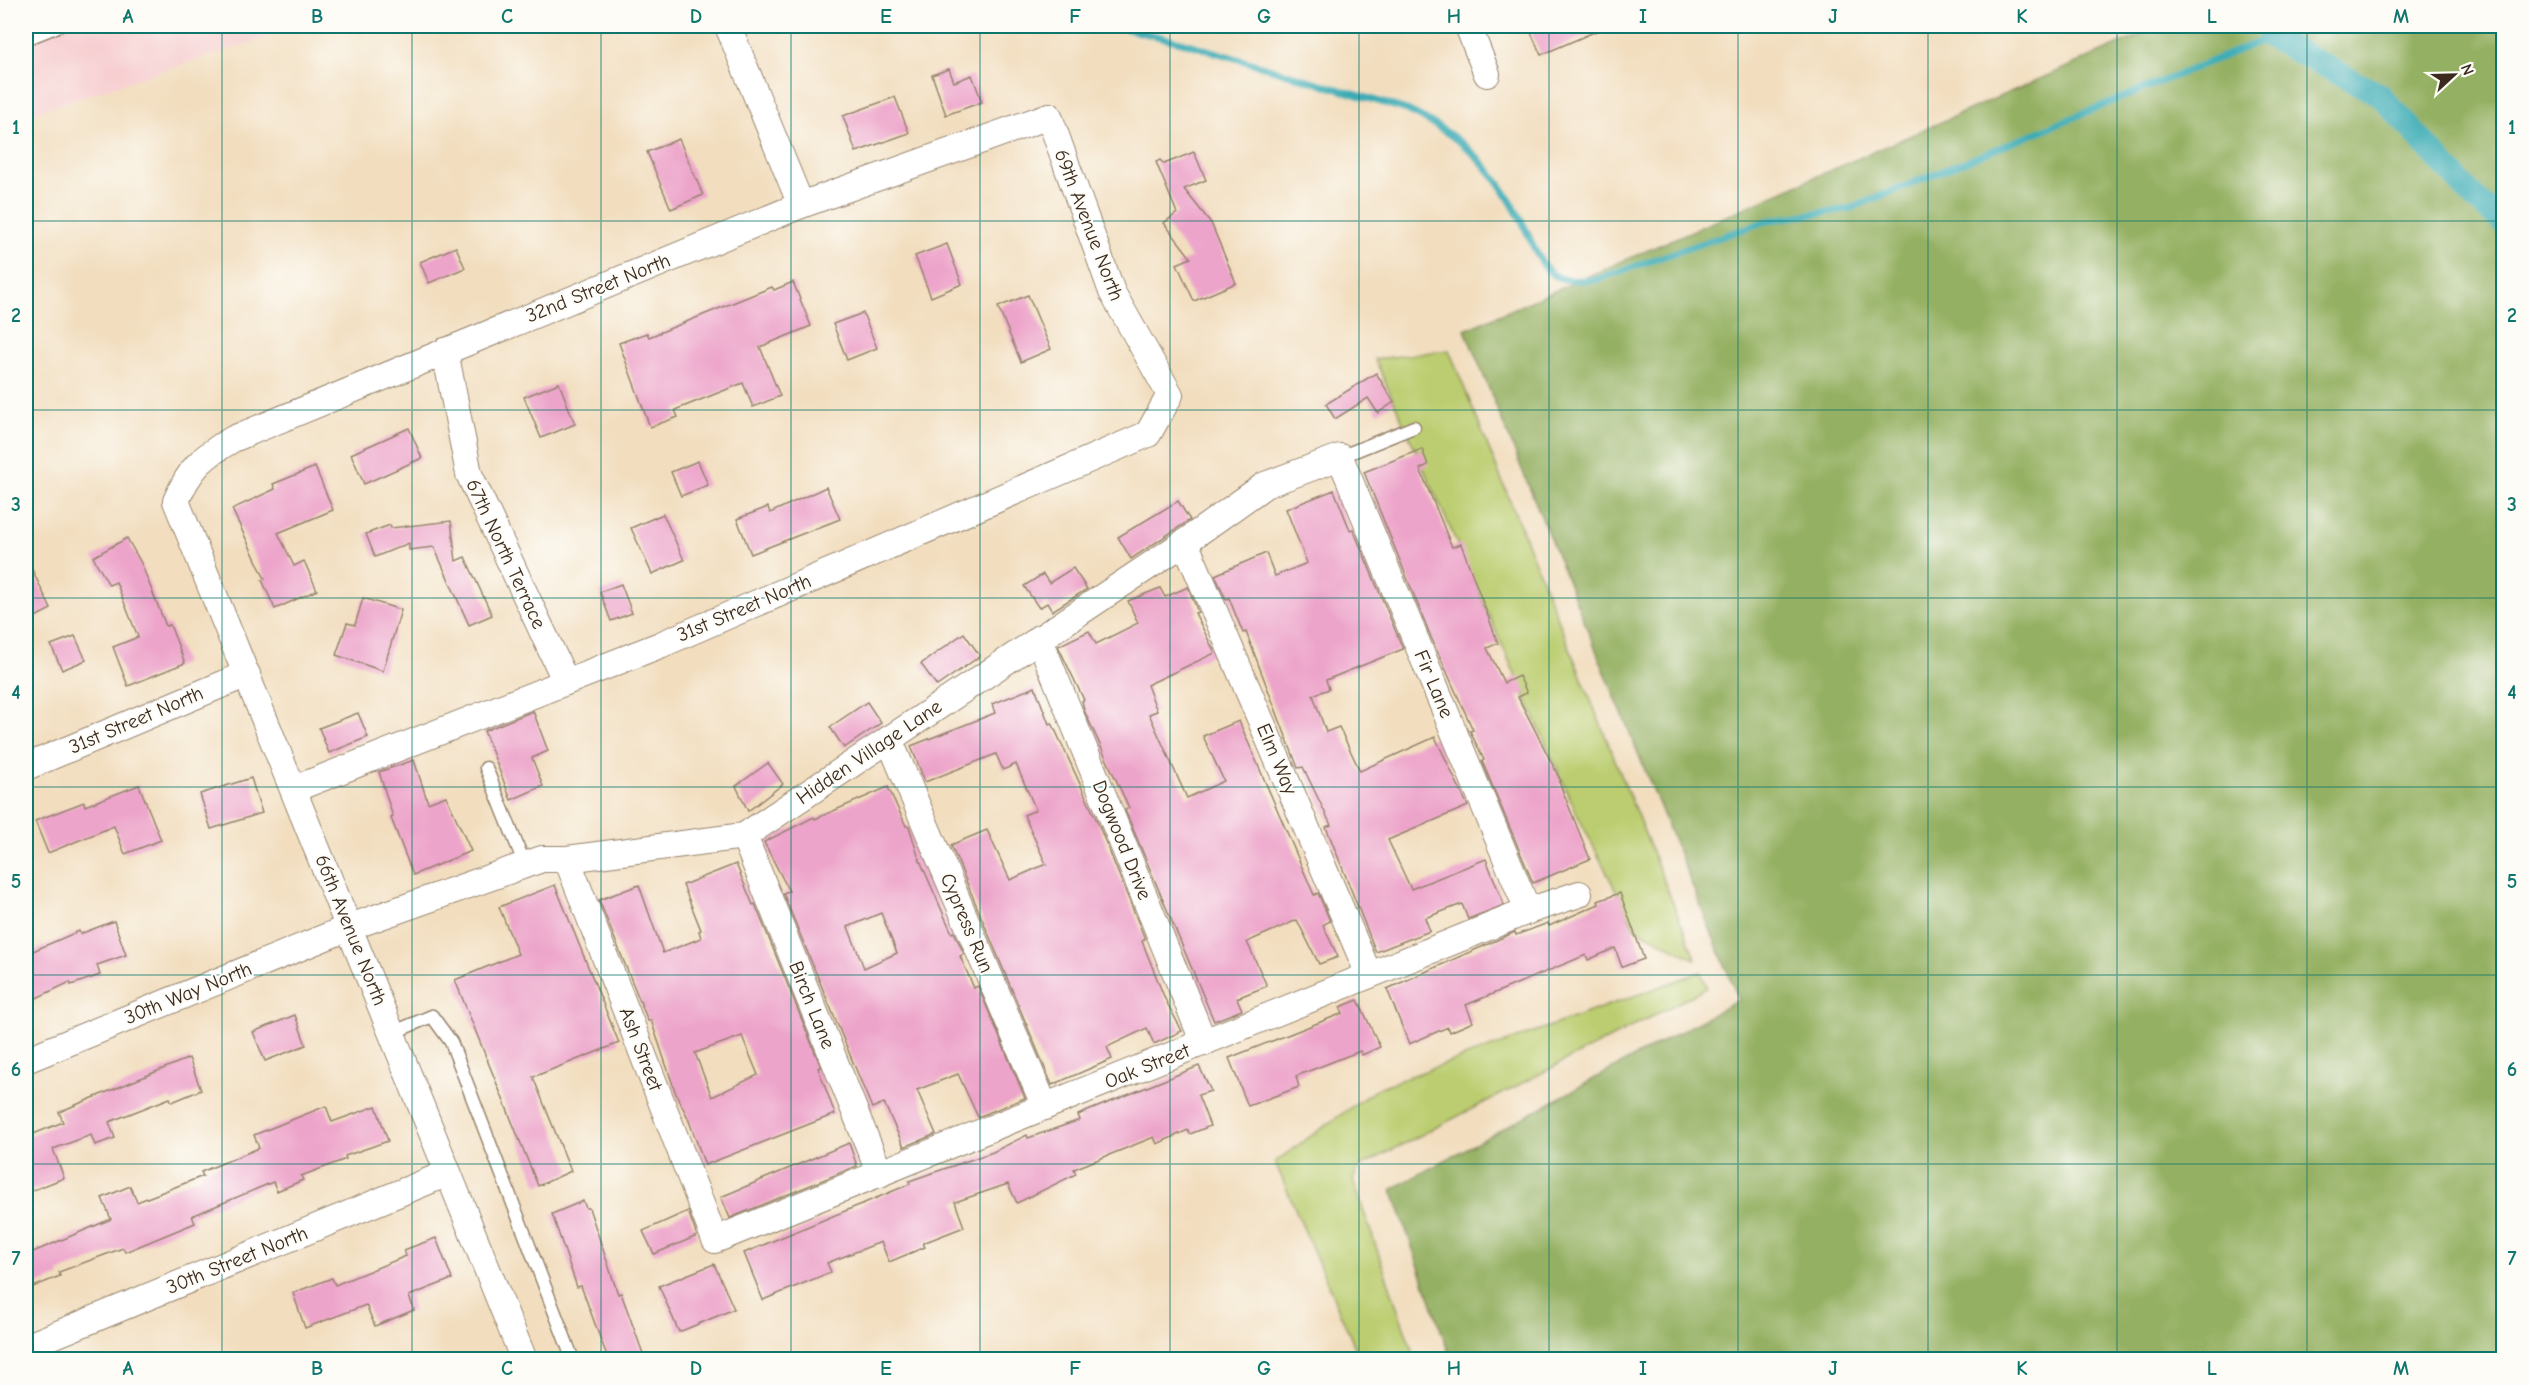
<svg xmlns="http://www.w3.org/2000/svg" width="2529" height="1385" font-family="'Comic Neue',sans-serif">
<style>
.built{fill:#f7cfd1}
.green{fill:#bbcd70;stroke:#7b7c47;stroke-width:1.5}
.forest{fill:#94b062;stroke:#686d40;stroke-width:1.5}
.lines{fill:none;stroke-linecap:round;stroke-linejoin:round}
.stream{stroke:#3bacb5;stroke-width:7}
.canal{stroke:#3bacb5;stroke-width:24}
.building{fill:#eda4ca;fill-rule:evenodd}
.lane-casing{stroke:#96846e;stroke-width:15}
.street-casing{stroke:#96846e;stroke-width:28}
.lane{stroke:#fff;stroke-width:12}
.street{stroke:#fff;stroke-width:26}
.grid{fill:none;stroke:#0f766e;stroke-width:1.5;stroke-opacity:0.55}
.labels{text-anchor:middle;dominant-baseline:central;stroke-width:4.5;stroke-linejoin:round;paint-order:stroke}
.street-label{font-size:20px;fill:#3b2a1e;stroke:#fdfcf7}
.neatline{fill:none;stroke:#0f766e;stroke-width:2}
.grid-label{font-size:20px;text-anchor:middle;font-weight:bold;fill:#0f766e}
</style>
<rect width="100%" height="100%" fill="#fdfcf7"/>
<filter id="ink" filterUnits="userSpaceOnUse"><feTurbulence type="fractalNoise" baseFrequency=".0167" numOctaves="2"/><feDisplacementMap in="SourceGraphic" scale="12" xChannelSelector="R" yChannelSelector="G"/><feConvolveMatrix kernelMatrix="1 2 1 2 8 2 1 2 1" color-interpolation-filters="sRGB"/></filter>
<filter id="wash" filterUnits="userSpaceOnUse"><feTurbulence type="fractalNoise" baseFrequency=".008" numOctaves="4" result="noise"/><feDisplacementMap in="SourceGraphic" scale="24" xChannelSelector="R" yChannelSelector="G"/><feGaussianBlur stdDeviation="1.35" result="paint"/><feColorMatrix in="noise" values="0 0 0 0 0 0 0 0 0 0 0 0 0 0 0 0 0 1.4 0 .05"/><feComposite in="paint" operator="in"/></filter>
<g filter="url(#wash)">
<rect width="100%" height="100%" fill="#f2debf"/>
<path class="built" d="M26,26h268l-21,9 -247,80z"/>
<g class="green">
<path d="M1449,350l247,610 -61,-32 -57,-112 -203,-457z"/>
<path d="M1701,972l6,16 -348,179 -6,13 62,179h-55l-85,-197 103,-74z"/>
</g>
<path class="forest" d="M2161,26h342v1333h-1052l-59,-170 347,-189 -274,-670z"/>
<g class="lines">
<path class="stream" d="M1116,26l69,17 222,67c55,26 86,56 114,110 9,16 15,39 29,52 12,11 30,8 45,8l175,-60 79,-11 449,-183"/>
<path class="canal" d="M2270,37l110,58 96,105 28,23"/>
</g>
<g id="blocks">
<g class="building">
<path d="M1528,26h80l-67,29z"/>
<path d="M949,69l5,13 18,-7 10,27 -36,13 -14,-40z"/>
<path d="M895,97l14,36 -53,19 -13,-36z"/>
<path d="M679,139l24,56 -32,14 -24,-57z"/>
<path d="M1194,152l12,28 -22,9 27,34 25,60 -42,18 -17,-37 14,-6 -27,-35 13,-10 -21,-51 4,-2 4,4z"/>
<path d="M947,244l15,40 -31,13 -16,-41z"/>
<path d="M456,247l9,21 -36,15 -9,-21z"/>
<path d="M793,282l18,44 -51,21 20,49 -27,11 -10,-24 -68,27 3,7 -28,10 -31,-84 28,-10 2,4 123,-50 2,3z"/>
<path d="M1028,295l23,54 -30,13 -23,-55z"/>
<path d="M863,313l14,35 -30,12 -14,-36z"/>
<path d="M1376,373l18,29 -16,11 -10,-15 -33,21 -9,-15z"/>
<path d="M559,383l16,41 -34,14 -17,-41z"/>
<path d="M409,428l13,30 -58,26 -13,-30z"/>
<path d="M1422,449l6,16 -8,4 32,78 9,-3 37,99 -11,5 17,35 15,-7 8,17 -9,4 43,84 -2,1 31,77 -57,24 -51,-122 2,-1 -14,-29 3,-1 -42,-93 -67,-165z"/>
<path d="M698,461l10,24 -27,11 -10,-24z"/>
<path d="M315,467l18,43 -55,23 16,33 10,-5 13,29 -42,19 -13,-29 3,-1 -33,-70 43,-20 -2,-5z"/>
<path d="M826,487l14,32 -89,35 -14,-35 31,-12 2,6z"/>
<path d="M1334,490l16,40 3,-1 50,120 -77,31 3,9 -16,6 13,37 13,-5 21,44 75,-34 33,69 -80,34 23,49 75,-30 18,46 -36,14 -6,-15 -37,14 5,13 -54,21 -50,-125 5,-2 -28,-58 -5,1 -52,-136 -3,1 -14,-35 -3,1 -11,-24 51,-22 9,23 32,-13 -21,-54z"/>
<path d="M1178,501l12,19 -59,39 -13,-22z"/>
<path d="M663,514l21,46 -32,14 -21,-46z"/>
<path d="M451,521l5,40 9,-4 27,58 -23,10 -35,-78 -25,3v-7l-34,14 -9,-23 24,-9 1,3z"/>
<path d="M127,538l14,25 25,63 4,-1 15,38 -57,23 -15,-39 25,-10 -22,-55 -7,3 -16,-28z"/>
<path d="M26,557l25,52 -25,13z"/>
<path d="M1073,568l14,21 -35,22 -5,-8 -8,5 -15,-22 19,-12 6,9z"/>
<path d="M621,584l11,29 -21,8 -11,-29z"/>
<path d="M1188,587l10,25 -3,1 20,40 -68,32 10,26 -8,3 38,84 37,-17 -21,-45 36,-15 75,174 4,-2 12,28 -7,4 15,32 -19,7 -22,-44 -50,22 20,44 -30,12 5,12 -28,11 -89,-211 4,-2 -45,-98 -2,-9 2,-1 -26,-54 31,-15 7,13 42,-21 -10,-22 32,-13 5,9z"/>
<path d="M363,598l38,12 -18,61 -47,-16 11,-32 8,2z"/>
<path d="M964,633l16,23 -43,30 -16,-22z"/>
<path d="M75,636l11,24 -24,10 -11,-25z"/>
<path d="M1035,687l14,37 3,-1 45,98 48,118 -3,2 23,58 17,32 -28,13 -7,-16 -40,19 5,12 -60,26 -101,-240 36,-15 23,50 36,-16 -22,-49 12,-5 -20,-46 -13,6 -7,-16 -71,28 -14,-36 84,-33 -3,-9z"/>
<path d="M867,702l14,21 -37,25 -14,-21z"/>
<path d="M533,711l15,40 -16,7 11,28 -32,14 -27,-69z"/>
<path d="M358,713l10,24 -39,16 -10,-25z"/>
<path d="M414,760l14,43 18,-7 25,55 -58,24 -22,-57 2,-1 -14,-45z"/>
<path d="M768,763l15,21 -35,27 -12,-25z"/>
<path d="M251,778l11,35 -51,16 -11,-35z"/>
<path d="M139,785l22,55 -36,14 -11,-28 -66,27 -13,-32 49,-19 1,4z"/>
<path d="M888,787l18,39h3l9,30 28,64 6,13 2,-1 10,22 -4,2 14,32 4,-2 47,112 -47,19 -20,-43 -41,16 19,44 -32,13 -20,-44 -12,5 -89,-215 6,-2 -25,-49 50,-25 1,2zM881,913l16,40 -33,15 -16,-41z"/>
<path d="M736,864l17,41 2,-1 66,163 -3,1 17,46 -130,51 -17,-47 -12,-24 -25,-74 -3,1 -49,-121 40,-15 24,68 38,-15 -2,-7 2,-1 -18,-45zM742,1036l16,39 -46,22 -17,-44z"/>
<path d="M555,885l64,158 -86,34 38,94 -33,15 -83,-206 63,-26 -19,-47z"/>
<path d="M1620,893l24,66 -22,8 -7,-19 -27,12 -2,-5 -120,50 7,17 -23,10 -2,-5 -39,17 -22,-55 128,-57 1,3 32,-12 1,3 50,-22 -1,-3z"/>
<path d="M114,921l12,34 -29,10 3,10 -29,10 -1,-3 -44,21v-49l53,-23 1,3z"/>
<path d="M1358,1000l22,47 -18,8 -2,-4 -64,25 3,11 -51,19 -19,-48 114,-45 -3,-6z"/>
<path d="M295,1015l11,30 -41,16 -12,-29z"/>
<path d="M189,1058l12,32 -29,12 -2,-4 -61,24 6,16 -20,7 -4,-10 -38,14 11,29 -38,15v-56l37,-15 -4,-10z"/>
<path d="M1199,1066l12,25 -13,4 12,31 -20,8 -2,-4 -31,14 -3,-7 -80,32 2,5 -59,29 -9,-19 -53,18 9,25 -41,16 2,4 -36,15 -8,-20 -54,21 4,9 -68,28 -19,-47 166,-69 -1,-3 84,-29 34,-17 1,3 52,-18 -2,-5z"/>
<path d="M326,1106l6,16 44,-16 12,35 -43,15 1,3 -45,17 2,4 -26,11 -4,-9 -81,34 3,7 -70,29 -2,-4 -64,24 1,4 -34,14v-35l85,-36 -9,-21 28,-12 7,16 66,-26 -2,-4 58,-24 -5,-13z"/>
<path d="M849,1143l8,23 -127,52 -9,-21z"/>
<path d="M583,1201l3,7h3l29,86 3,-1 24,66h-37l-27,-73 -4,1 -25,-73z"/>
<path d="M688,1211l9,25 -43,18 -11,-23z"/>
<path d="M436,1238l16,41 -43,17 5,14 -39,16 -9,-21 -61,23 -12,-35 39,-15 3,7 71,-29 -2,-6z"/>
<path d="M714,1264l20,45 -55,23 -20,-46z"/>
</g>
</g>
</g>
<g filter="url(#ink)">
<use href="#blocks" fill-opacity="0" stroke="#96846e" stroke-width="1.5"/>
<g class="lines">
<g class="lane-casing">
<g id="lane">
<path d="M26,39l32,-13"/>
<path d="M1340,457l74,-30"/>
<path d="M486,768l39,97"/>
<path d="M392,1033l40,-17 19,26 122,318"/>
</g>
</g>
<g class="street-casing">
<g id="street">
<path d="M728,26l73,179"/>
<path d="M1468,26l19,48"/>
<path d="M445,351l24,123 97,208"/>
<path d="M1185,542l184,433"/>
<path d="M1039,638l165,405"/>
<path d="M889,739l156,368"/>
<path d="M26,767l221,-93"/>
<path d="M294,789l366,-144 488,-211 22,-39 -58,-103 -63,-176 -248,89 -568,234c-31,18 -43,29 -57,62l348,859"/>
<path d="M744,836l136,338"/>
<path d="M567,859l148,381 813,-329 51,-17"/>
<path d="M26,1060l324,-133 192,-68h25l177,-23 441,-294 80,-57 75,-28 188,454"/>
<path d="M26,1347l422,-174"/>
</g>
</g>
<use href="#lane" class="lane"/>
<use href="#street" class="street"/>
</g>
</g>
<path class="grid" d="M222,26v1334M412,26v1334M601,26v1334M791,26v1334M980,26v1334M1170,26v1334M1359,26v1334M1549,26v1334M1738,26v1334M1928,26v1334M2117,26v1334M2307,26v1334M26,221h2478M26,410h2478M26,598h2478M26,787h2478M26,975h2478M26,1164h2478"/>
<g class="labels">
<g class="street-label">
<text transform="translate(1089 225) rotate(69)">69th Avenue North</text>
<text transform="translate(598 288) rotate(-22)">32nd Street North</text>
<text transform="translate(506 554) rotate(65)">67th North Terrace</text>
<text transform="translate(744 608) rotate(-23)">31st Street North</text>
<text transform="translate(1434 684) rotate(67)">Fir Lane</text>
<text transform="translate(136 720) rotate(-23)">31st Street North</text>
<text transform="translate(869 752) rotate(-34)">Hidden Village Lane</text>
<text transform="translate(1277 759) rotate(67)">Elm Way</text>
<text transform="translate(1122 840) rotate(68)">Dogwood Drive</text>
<text transform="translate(967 923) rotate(67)">Cypress Run</text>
<text transform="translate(351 930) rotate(68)">66th Avenue North</text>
<text transform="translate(188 993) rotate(-22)">30th Way North</text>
<text transform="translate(812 1005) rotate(68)">Birch Lane</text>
<text transform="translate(641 1049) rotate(69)">Ash Street</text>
<text transform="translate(1147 1066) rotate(-22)">Oak Street</text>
<text transform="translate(237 1260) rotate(-22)">30th Street North</text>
</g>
</g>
<rect width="2529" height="1385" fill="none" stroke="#fdfcf7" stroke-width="66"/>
<g transform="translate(2454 75) rotate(68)" stroke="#fdfcf7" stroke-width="4.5" paint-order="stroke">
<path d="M0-4.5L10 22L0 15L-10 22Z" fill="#3b2a1e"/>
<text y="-9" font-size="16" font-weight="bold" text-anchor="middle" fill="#3b2a1e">N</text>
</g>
<rect x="33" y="33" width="2463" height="1319" class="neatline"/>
<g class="grid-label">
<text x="128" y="23">A</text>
<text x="317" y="23">B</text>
<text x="507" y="23">C</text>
<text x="696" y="23">D</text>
<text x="886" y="23">E</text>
<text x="1075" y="23">F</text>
<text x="1264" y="23">G</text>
<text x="1454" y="23">H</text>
<text x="1643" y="23">I</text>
<text x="1833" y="23">J</text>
<text x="2022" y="23">K</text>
<text x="2212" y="23">L</text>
<text x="2401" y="23">M</text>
<text x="16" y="134">1</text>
<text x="2512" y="134">1</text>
<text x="16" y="322">2</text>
<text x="2512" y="322">2</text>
<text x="16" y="511">3</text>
<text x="2512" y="511">3</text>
<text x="16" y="699">4</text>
<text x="2512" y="699">4</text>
<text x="16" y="888">5</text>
<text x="2512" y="888">5</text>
<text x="16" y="1076">6</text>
<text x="2512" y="1076">6</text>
<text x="16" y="1265">7</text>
<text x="2512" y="1265">7</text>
<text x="128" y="1375">A</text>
<text x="317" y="1375">B</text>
<text x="507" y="1375">C</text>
<text x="696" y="1375">D</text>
<text x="886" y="1375">E</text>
<text x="1075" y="1375">F</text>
<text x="1264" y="1375">G</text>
<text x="1454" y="1375">H</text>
<text x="1643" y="1375">I</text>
<text x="1833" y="1375">J</text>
<text x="2022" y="1375">K</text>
<text x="2212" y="1375">L</text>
<text x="2401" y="1375">M</text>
</g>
</svg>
